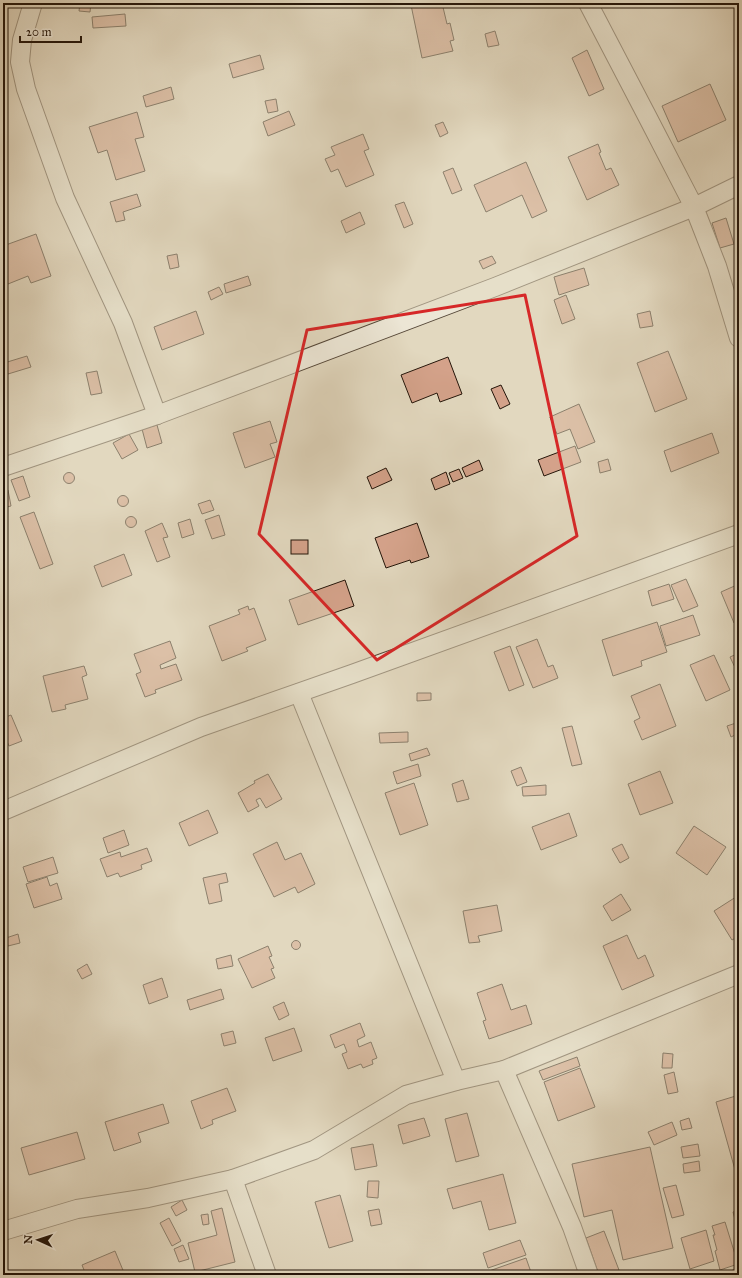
<svg xmlns="http://www.w3.org/2000/svg" width="742" height="1278" font-family="'IM FELL Great Primer',serif">
<style>
.building{fill:#d4a28a;stroke:#25160a}
.lines{fill:none;stroke-linecap:round;stroke-linejoin:round}
.minor-casing{stroke:#544637;stroke-width:20}
.minor{stroke:#ece6d5;stroke-width:18}
.marked{fill:none;stroke:#d62828;stroke-width:3;stroke-linejoin:round}
</style>
<rect width="100%" height="100%" fill="#e2d8bf"/>
<filter id="stains"><feTurbulence type="fractalNoise" baseFrequency=".005" numOctaves="4"/><feColorMatrix values="0 0 0 0 .2 0 0 0 0 .09 0 0 0 0 .02 0 0 0 .5 -.17"/></filter>
<radialGradient id="worn" r=".72"><stop offset=".6" stop-color="#630" stop-opacity="0"/><stop offset="1" stop-color="#630" stop-opacity=".3"/></radialGradient>
<g class="building">
<path d="M80,3h11l-1,9 -11,-1z"/>
<path d="M419,3h23l5,21 3,-1 4,17 -4,1 3,10 -31,7 -11,-53z"/>
<path d="M125,14l1,12 -33,2 -1,-11z"/>
<path d="M495,31l4,14 -11,2 -3,-13z"/>
<path d="M587,50l17,39 -15,7 -17,-38z"/>
<path d="M260,55l4,14 -31,9 -4,-14z"/>
<path d="M710,84l16,36 -48,22 -16,-36z"/>
<path d="M171,87l3,12 -28,8 -3,-11z"/>
<path d="M276,99l2,12 -10,2 -3,-12z"/>
<path d="M289,111l6,14 -27,11 -5,-14z"/>
<path d="M137,112l7,25 -9,2 10,32 -29,9 -9,-30 -9,3 -9,-26z"/>
<path d="M443,122l5,11 -8,4 -5,-12z"/>
<path d="M363,134l6,15 -5,2 10,24 -28,12 -8,-18 -7,3 -6,-13 10,-4 -4,-8z"/>
<path d="M598,144l3,8 -2,1 7,17 5,-2 8,17 -32,15 -19,-43z"/>
<path d="M526,162l21,49 -15,7 -10,-23 -36,17 -12,-27z"/>
<path d="M453,168l9,22 -10,4 -9,-22z"/>
<path d="M137,194l4,12 -18,6 2,8 -9,2 -6,-20z"/>
<path d="M404,202l9,22 -9,4 -9,-23z"/>
<path d="M360,212l5,12 -19,9 -5,-12z"/>
<path d="M726,218l8,26 -14,4 -8,-25z"/>
<path d="M36,234l15,42 -20,7 -3,-7 -25,10v-40z"/>
<path d="M177,254l2,13 -9,2 -3,-13z"/>
<path d="M492,256l4,7 -13,6 -4,-8z"/>
<path d="M584,268l5,17 -30,10 -5,-18z"/>
<path d="M248,276l3,9 -25,8 -2,-9z"/>
<path d="M219,287l4,7 -12,6 -3,-8z"/>
<path d="M566,295l9,24 -13,5 -8,-24z"/>
<path d="M196,311l8,23 -42,16 -8,-23z"/>
<path d="M650,311l3,15 -13,2 -3,-14z"/>
<path d="M668,351l19,48 -32,13 -18,-49z"/>
<path d="M27,356l4,11 -23,7 -4,-11z"/>
<path d="M448,357l14,37 -22,8 -3,-9 -25,10 -11,-28z"/>
<path d="M97,371l5,22 -11,2 -5,-22z"/>
<path d="M501,385l9,19 -10,5 -9,-20z"/>
<path d="M579,404l16,38 -17,7 -8,-20 -13,5 -7,-17z"/>
<path d="M270,421l7,21 -7,2 5,13 -30,11 -12,-35z"/>
<path d="M157,425l5,18 -15,5 -5,-19z"/>
<path d="M712,433l7,20 -48,19 -7,-21z"/>
<path d="M129,434l9,16 -16,9 -9,-16z"/>
<path d="M575,446l6,16 -37,14 -6,-16z"/>
<path d="M608,459l3,11 -11,3 -2,-11z"/>
<path d="M479,460l4,10 -17,7 -4,-9z"/>
<path d="M386,468l6,12 -20,9 -5,-12z"/>
<path d="M459,469l4,9 -10,4 -4,-9z"/>
<path d="M446,472l4,12 -15,6 -4,-11z"/>
<circle cx="69" cy="478" r="5.5"/>
<path d="M23,476l7,21 -11,4 -8,-21z"/>
<path d="M8,490l3,16 -8,2v-16z"/>
<circle cx="123" cy="501" r="5.5"/>
<path d="M210,500l4,10 -12,4 -4,-10z"/>
<path d="M34,512l19,52 -13,5 -20,-52z"/>
<path d="M219,515l6,20 -13,4 -7,-19z"/>
<circle cx="131" cy="522" r="5.5"/>
<path d="M190,519l4,15 -12,4 -4,-15z"/>
<path d="M162,523l6,14 -5,1 7,19 -13,5 -12,-31z"/>
<path d="M417,523l12,34 -18,6 -1,-3 -24,8 -11,-30z"/>
<rect x="291" y="540" width="17" height="14"/>
<path d="M124,554l8,21 -30,12 -8,-21z"/>
<path d="M686,579l12,27 -15,6 -12,-27z"/>
<path d="M345,580l9,26 -56,19 -9,-25z"/>
<path d="M669,584l5,15 -22,7 -4,-15z"/>
<path d="M739,584v37l-5,2 -13,-31z"/>
<path d="M248,606l1,4 5,-2 12,32 -20,8 2,3 -26,10 -13,-35 31,-12 -2,-4z"/>
<path d="M693,615l7,20 -34,11 -6,-20z"/>
<path d="M657,622l10,30 -26,9 1,5 -29,10 -11,-36z"/>
<path d="M537,639l11,28 5,-2 5,13 -25,10 -17,-41z"/>
<path d="M170,641l6,17 -16,7 1,4 15,-5 6,16 -27,10 1,3 -11,4 -9,-23 5,-2 -7,-18z"/>
<path d="M510,646l14,39 -15,6 -15,-39z"/>
<path d="M739,653v23l-9,-19z"/>
<path d="M714,655l16,35 -24,11 -16,-36z"/>
<path d="M84,666l3,9 -5,2 6,22 -23,6 1,4 -14,3 -9,-36z"/>
<path d="M660,684l16,42 -34,14 -8,-19 6,-3 -9,-22z"/>
<path d="M417,693h14v7l-14,1z"/>
<path d="M11,715l11,26 -13,5 -6,-14v-14z"/>
<path d="M736,723l3,10 -8,4 -4,-11z"/>
<path d="M572,726l10,38 -10,2 -10,-38z"/>
<path d="M408,732v10l-28,1 -1,-10z"/>
<path d="M427,748l3,7 -19,6 -2,-7z"/>
<path d="M418,764l3,12 -24,8 -4,-12z"/>
<path d="M521,767l6,15 -10,4 -6,-15z"/>
<path d="M660,771l13,32 -33,12 -12,-31z"/>
<path d="M268,774l14,25 -16,9 -6,-10 -4,2 3,6 -11,6 -10,-19 17,-10 -1,-2z"/>
<path d="M463,780l6,19 -12,3 -5,-18z"/>
<path d="M414,783l14,42 -28,10 -15,-42z"/>
<path d="M546,785v10l-23,1 -1,-9z"/>
<path d="M208,810l10,23 -29,13 -10,-23z"/>
<path d="M569,813l8,23 -36,14 -9,-23z"/>
<path d="M694,826l32,21 -19,28 -31,-22z"/>
<path d="M124,830l5,15 -21,8 -5,-15z"/>
<path d="M277,842l8,18 16,-7 14,31 -17,9 -3,-6 -21,10 -21,-43z"/>
<path d="M622,844l7,14 -9,5 -8,-14z"/>
<path d="M147,848l5,13 -11,4 1,4 -22,8 -2,-4 -11,4 -7,-18 20,-7 1,5z"/>
<path d="M53,857l5,16 -30,9 -5,-15z"/>
<path d="M226,873l2,9 -9,2 3,17 -13,3 -6,-26z"/>
<path d="M47,877l3,9 7,-3 5,16 -28,9 -8,-24z"/>
<path d="M621,894l10,16 -19,11 -9,-15z"/>
<path d="M739,895v41l-7,4 -18,-29z"/>
<path d="M497,905l5,26 -24,5 2,6 -11,1 -6,-32z"/>
<path d="M18,934l2,9 -12,3 -2,-8z"/>
<path d="M627,935l11,24 7,-4 9,21 -32,14 -19,-44z"/>
<circle cx="296" cy="945" r="4.5"/>
<path d="M268,946l4,10 -3,1 5,11 -3,1 4,9 -23,10 -14,-29z"/>
<path d="M231,955l2,11 -15,3 -2,-10z"/>
<path d="M87,964l5,10 -10,5 -5,-9z"/>
<path d="M162,978l6,19 -19,7 -6,-19z"/>
<path d="M502,984l9,26 15,-5 6,19 -43,15 -6,-18 3,-1 -9,-27z"/>
<path d="M221,989l3,10 -34,11 -3,-10z"/>
<path d="M284,1002l5,13 -10,5 -6,-13z"/>
<path d="M360,1023l5,13 -8,4 2,7 12,-5 6,16 -5,2 1,4 -10,4 -2,-4 -13,5 -6,-15 5,-2 -3,-8 -9,4 -5,-13z"/>
<path d="M294,1028l8,23 -29,10 -8,-23z"/>
<path d="M233,1031l3,12 -12,3 -3,-12z"/>
<path d="M663,1053l10,1 -1,14h-10z"/>
<path d="M577,1057l3,9 -37,14 -4,-9z"/>
<path d="M580,1068l15,39 -37,14 -14,-39z"/>
<path d="M674,1072l4,20 -10,2 -4,-19z"/>
<path d="M227,1088l9,23 -24,9 1,4 -12,5 -10,-28z"/>
<path d="M739,1095v89l-23,-82z"/>
<path d="M163,1104l6,19 -31,10 3,9 -27,9 -9,-29z"/>
<path d="M467,1113l12,43 -23,6 -11,-43z"/>
<path d="M424,1118l6,18 -27,8 -5,-19z"/>
<path d="M689,1118l3,10 -10,2 -2,-9z"/>
<path d="M672,1122l5,13 -23,10 -6,-13z"/>
<path d="M77,1132l8,27 -56,16 -8,-27z"/>
<path d="M373,1144l4,22 -22,4 -4,-22z"/>
<path d="M698,1144l2,12 -17,2 -2,-11z"/>
<path d="M650,1147l23,101 -50,12 -11,-50 -28,7 -12,-53z"/>
<path d="M699,1161l1,10 -16,2 -1,-9z"/>
<path d="M503,1174l13,49 -27,7 -8,-29 -28,8 -6,-20z"/>
<path d="M368,1181h11l-1,17 -11,-1z"/>
<path d="M676,1185l8,30 -12,3 -9,-30z"/>
<path d="M340,1195l13,46 -24,7 -14,-46z"/>
<path d="M182,1200l5,10 -11,6 -5,-9z"/>
<path d="M222,1208l13,54 -40,10 -7,-29 29,-8 -6,-24z"/>
<path d="M379,1209l3,15 -11,2 -3,-15z"/>
<path d="M739,1210v25l-6,-23z"/>
<path d="M208,1214l1,10 -6,1 -2,-10z"/>
<path d="M169,1218l12,23 -9,5 -12,-23z"/>
<path d="M725,1222l13,42 -18,6 -5,-19 2,-1 -4,-15h2l-3,-9z"/>
<path d="M706,1230l8,31 -24,8 -9,-31z"/>
<path d="M604,1231l15,39 -12,5h-8l-13,-37z"/>
<path d="M520,1240l6,15 -38,13 -5,-15z"/>
<path d="M183,1245l6,14 -10,3 -5,-13z"/>
<path d="M115,1251l10,24h-39l-4,-10z"/>
<path d="M526,1258l6,17h-42l-1,-4z"/>
<path d="M739,1268v7h-15v-2z"/>
<path d="M236,1270l2,5h-15z"/>
</g>
<g class="lines">
<g class="minor-casing">
<g id="minor">
<path d="M33,3l-11,37 -2,22 6,27 39,109 58,125 34,92"/>
<path d="M588,3l59,113 47,91 23,59 22,72"/>
<path d="M3,467l154,-52 338,-128 199,-80 45,-22"/>
<path d="M299,693l157,388"/>
<path d="M3,811l198,-84 151,-53 387,-140"/>
<path d="M504,1070l68,157 17,48"/>
<path d="M233,1179l34,96"/>
<path d="M3,1231l74,-22 71,-11 85,-19 81,-29 92,-55 50,-14 48,-11 235,-96"/>
</g>
</g>
<use href="#minor" class="minor"/>
</g>
<path d="M0 0H742V1278H0ZM525,295l52,241 -200,124 -118,-126 48,-204z" fill="#e2d8bf" fill-opacity=".55" fill-rule="evenodd"/>
<path class="marked" d="M525,295l52,241 -200,124 -118,-126 48,-204z"/>
<rect width="742" height="1278" fill="none" stroke="#e2d8bf" stroke-width="16"/>
<rect x="4" y="4" width="734" height="1270" fill="none" stroke="#25160a" stroke-width="2"/>
<rect x="8" y="8" width="726" height="1262" fill="none" stroke="#25160a"/>
<g transform="translate(38 1240) rotate(273)" stroke="#ece6d5" stroke-width="3" paint-order="stroke">
<path d="M0-3L7 15L0 10L-7 15Z" fill="#25160a"/>
<text y="-6" font-size="11" font-weight="bold" text-anchor="middle" fill="#25160a">N</text>
</g>
<path d="M20 36v6h61v-6" fill="none" stroke="#25160a" stroke-width="2"/>
<text x="26" y="36" font-size="12" fill="#25160a" stroke="#ece6d5" stroke-width="3" paint-order="stroke">20 m</text>
<rect width="100%" height="100%" filter="url(#stains)"/>
<rect width="100%" height="100%" fill="url(#worn)"/>
</svg>
